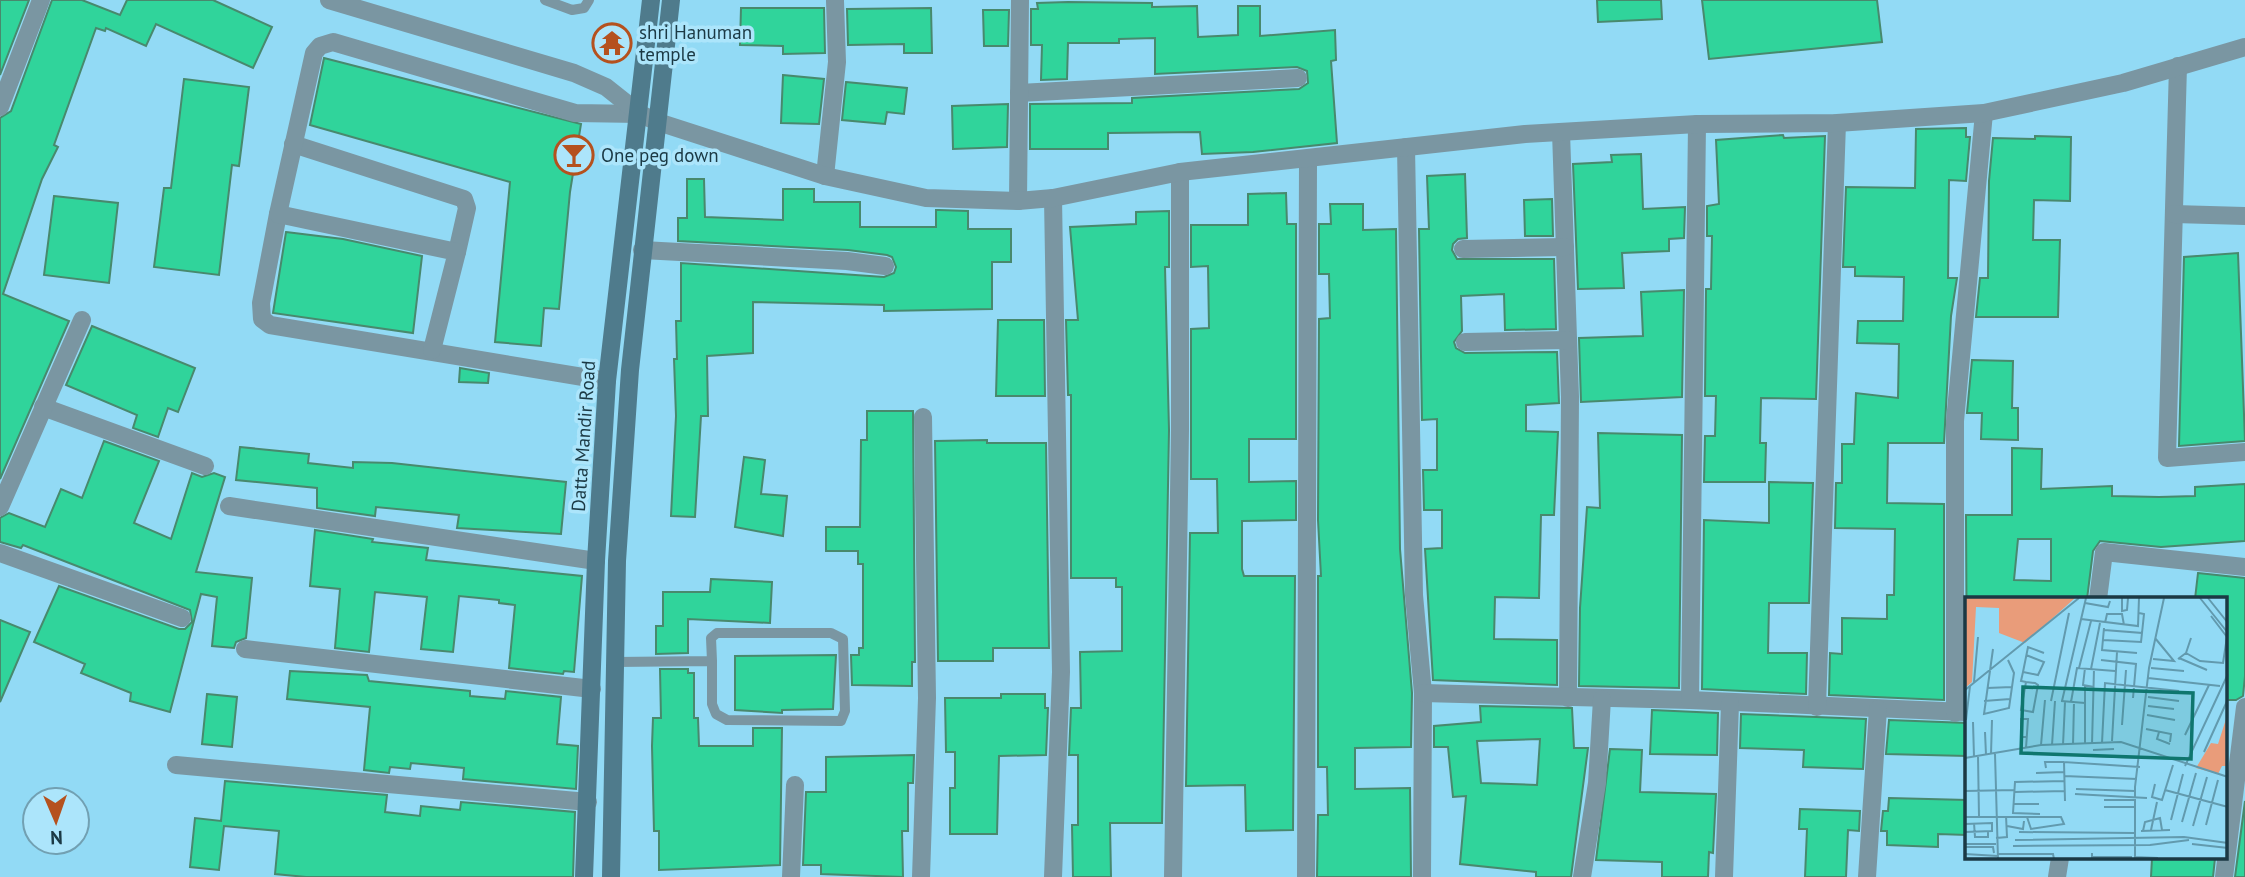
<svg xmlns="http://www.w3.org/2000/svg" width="2245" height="877" font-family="'PT Sans',sans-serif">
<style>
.building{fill:#30d49b;stroke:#48896d;stroke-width:2;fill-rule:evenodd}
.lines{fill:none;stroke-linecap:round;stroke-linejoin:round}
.service{stroke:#7a96a2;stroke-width:10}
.minor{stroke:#7a96a2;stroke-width:18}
.tertiary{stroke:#7a96a2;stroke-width:18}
.secondary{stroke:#4f7b8c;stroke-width:18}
.labels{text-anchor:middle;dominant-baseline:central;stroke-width:7;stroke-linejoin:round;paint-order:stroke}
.poi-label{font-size:19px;fill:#1b3944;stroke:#ace5fb;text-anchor:start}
.street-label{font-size:19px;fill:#1b3944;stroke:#ace5fb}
.inset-road{fill:none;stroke:#629aae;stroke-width:2}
.view{fill:#0f766e;fill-opacity:0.15;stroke:#0f766e;stroke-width:3.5}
.inset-edge{fill:none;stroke:#1b3944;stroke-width:3.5}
</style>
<rect width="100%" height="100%" fill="#92daf5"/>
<g class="building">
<path d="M0,0h29l-29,75z"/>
<path d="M52,0h30l38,15 7,-15h86l59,27 -19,41 -97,-44 -10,22 -40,-18 -1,3 -9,-3 -42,117 4,2 -16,32 -39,115 66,27 -69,158v-361l11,-7z"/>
<path d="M1597,0h64l1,19 -64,3z"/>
<path d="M1702,0h175l5,42 -173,17z"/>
<path d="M1068,2l84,1v4l45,-1 1,31 40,-2v-29h22v30l75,-6 1,30 -5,1 6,82 -84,9 -51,2 -2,-22 -92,1v16h-78v-45l102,-1v-5l167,-9 9,-6 -1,-12 -10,-4 -142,7v-36l-36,1v4h-51l-1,36 -26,1 1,-35h-11v-36h7l-1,-6z"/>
<path d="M741,8h83l1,45 -42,1v-8l-43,-1z"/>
<path d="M931,8l1,45h-28v-9l-56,1 -1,-36z"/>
<path d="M983,10h26l-1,36h-24z"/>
<path d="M324,58l257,66 -11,68 -11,117 -15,-1 -3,38 -46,-4 15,-160 -200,-57z"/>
<path d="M783,75l41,4 -5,45 -38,-1z"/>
<path d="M184,79l65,8 -10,79 -7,-1 -13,110 -65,-8 10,-79h7z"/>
<path d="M846,82l61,6 -3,26 -17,-2 -2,12 -43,-4z"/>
<path d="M1008,104l-1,43 -54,2 -1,-43z"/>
<path d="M1966,128v9h4l-4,44 -17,-1 -1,98h9l-6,38 -7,127h-56l-1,60 57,1v196l-115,-5 1,-42 12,1v-36l45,1v-24h7l1,-66 -60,-1 1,-45h6v-39h12l2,-51 42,5 1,-54 -42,-1 1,-22h45l1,-44 -49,-1v-9h-12l3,-80 69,1 1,-59z"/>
<path d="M1783,135l1,3 41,-2 -9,263 -55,-1 -1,45h6l-1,39h-61l1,-46h10l1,-40h-11l1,-107h5l1,-53h-5v-30l12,-2 -3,-64z"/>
<path d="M2035,136l36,1 -1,64 -36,-1 -1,40h27l-2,77h-82l4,-39h8l1,-97 4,-43 42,1z"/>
<path d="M1641,154l2,55 42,-2 -1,31 -15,1v12l-47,2 2,35 -46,1 -5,-125 39,-2 -1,-7z"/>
<path d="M1465,174l2,64 -9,1 -5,5 -1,6 5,9h97l2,70 -51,1 -1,-36 -43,2 1,35 -8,11 2,6 9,5 92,-1 2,51 -33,2v26l32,1 -4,83h-13l-2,83 -44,-1 -1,42 63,1v45l-124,-5 -8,-131 17,-1v-38h-18l-1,-40h14v-51l-15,1 -3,-191h10l-2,-53z"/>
<path d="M687,179h17l1,38 78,3v-31h31v13h46v25h76v-17h3l29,1v18h43v33h-19v47l-108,2v-6l-131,-3v51l-46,3 1,60h-7l-6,101 -24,-1 5,-100 -2,-57h3l-1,-38h5v-58l203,14 10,-4 2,-6 -4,-10 -5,-2 -39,-5 -170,-9v-23h9z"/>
<path d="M1286,193l1,31h9v215h-47v43l47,-1v39l-54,1v48l2,7h51l-2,254 -47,1 -1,-46 -59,1 4,-253h28l-1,-54h-26v-150l18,-1 -1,-62 -17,1v-42h57v-31z"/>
<path d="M54,196l64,7 -9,80 -65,-8z"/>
<path d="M1552,199l1,37h-28l-1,-36z"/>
<path d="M1330,204h33v26l33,-1 4,320 12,144 -1,54 -56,1v41l55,-1 1,89h-94l1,-62h10l-1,-48h-9v-191h3l-3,-56 1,-201 11,-1 -1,-44h-10v-50h12z"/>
<path d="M1169,211v56h-4l4,163 -7,393h-52l1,54h-38l-1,-52h6v-70h-9l2,-47h10l-1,-56 42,-1v-64h-6v-9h-45v-183h-3l-2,-75h12l-8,-93 66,-3v-12z"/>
<path d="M286,232l57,7 79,17 -9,77 -140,-20z"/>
<path d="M2238,253l7,188 -66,5 5,-189z"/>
<path d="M1684,290l-2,107 -101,5 -2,-64 64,-2 -2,-44z"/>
<path d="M998,320h46l1,76h-49z"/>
<path d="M92,326l103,42 -17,44 -10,-4 -10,29 -25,-9 4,-13 -71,-30z"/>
<path d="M1972,360l41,1 -1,47h6v32l-37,-1 1,-26h-15z"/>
<path d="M460,368l29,5 -1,10 -29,-1z"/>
<path d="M867,411h46l2,251h-3v24l-60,-1 -1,-30h8v-7h4v-84h-5v-13h-32v-24h34l1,-87h6z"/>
<path d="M1598,433l84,2 -3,253 -100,-2 1,-78 7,-101 13,1z"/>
<path d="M987,440v3h59l3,205h-56v13h-55l-3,-220z"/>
<path d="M104,441l55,20 -25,62 37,16 21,-66 10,4 12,-4 11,4 -29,95 56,6 -6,60 -10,4 -2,6 -22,-2 5,-49 -16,-3 -31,118 -40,-11 1,-8 -50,-20 4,-9 -51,-22 25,-56 120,43h6l7,-7 -2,-12 -167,-65 -2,3 -21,-6v-24l9,-5 36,14 16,-38 21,9z"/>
<path d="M240,447l69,7 -1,9 45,5v-6l39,1 174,19 -5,52 -104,-6 2,-13 -83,-8 -1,9 -58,-8v-20l-81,-8z"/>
<path d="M2012,448l30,1 -1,40 71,-3v10l47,1 36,-1v-9l50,-3v57l-84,6 -61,-6 -7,10 -6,48h-120v102l-1,-186h46zM2018,539h33v42l-37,-1z"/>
<path d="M744,457l21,3 -4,34 26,2 -4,40 -48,-9z"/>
<path d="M1769,482l44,1 -4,120h-40l-1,50h39l-1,41 -104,-5 2,-169 65,3z"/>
<path d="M315,530l58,9 -1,3 56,6 -2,12 156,16 -8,96 -10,-1 -1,3 -54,-6 6,-63 -16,-2v-3l-40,-4 -6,56 -32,-3 6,-52 -52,-5 -6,60 -34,-4 5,-59 -30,-3z"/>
<path d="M2198,573l47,5v98l-2,20 -7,4h-10v-101h-31z"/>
<path d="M711,579l61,3 -2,41 -82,-4v34l-32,1v-28h7v-34h47z"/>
<path d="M0,620l30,12 -30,70z"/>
<path d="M836,655l-3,54 -51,1v3l-47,-3v-54z"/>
<path d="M660,669h28v4h6v45h4l1,28h54v-18h29l-2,137 -121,5v-39h-5l-2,-85 1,-28h8z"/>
<path d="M290,671l77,4 2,6 101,10v5l35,3 1,-8 55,6 -4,47 21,2 -2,43 -113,-10 1,-11 -53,-5 -1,6 -20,-2 -1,6 -25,-3 6,-63 -83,-8z"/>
<path d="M207,694l30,3 -5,50 -30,-3z"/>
<path d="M1001,694h44v14h3l-2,47 -47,1 -2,78h-47v-46h5v-36h-9l-1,-54h56z"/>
<path d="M1480,706l92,2 2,40h14l-17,129h-35v-5l-76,-8 6,-68 -13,1 -5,-50h-14v-21l47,-4zM1540,739l-3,46 -56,-2 -4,-42z"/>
<path d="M1652,710l66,3 -1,42 -67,-1z"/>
<path d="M1741,714l125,5 -3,50 -60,-2 1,-17 -64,-2z"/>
<path d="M1889,720l78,3v33l-81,-2z"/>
<path d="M1610,749l32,1 -2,42 76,2 -3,59 -4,-1 -1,25h-46v-15l-66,-2z"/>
<path d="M914,755l-1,28h-5v48h-6l1,46 -82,-3v-9h-18l3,-73h20v-35z"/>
<path d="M225,781l162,14 -2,17 35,4 1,-10 39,4 1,-8 114,10 -2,65h-267l-31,-3 4,-43 -55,-5 -5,44 -29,-3 5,-49 26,3z"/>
<path d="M1889,798l78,2v35l-29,-1v13l-51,-2v-14h-6l2,-20h5z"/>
<path d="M2245,801v76h-10z"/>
<path d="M1800,809l60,2 -1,20 -11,-1 -2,47h-41l2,-48h-8z"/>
<path d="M2152,858h63l-2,19h-62z"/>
</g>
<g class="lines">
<g class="service">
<path d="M545,0l27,10 12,-2 5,-8"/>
<path d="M615,662l97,-1v43l4,10 11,6 114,1 4,-10 -2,-72 -12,-6h-114l-6,5 1,23"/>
</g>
<g class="minor">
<path d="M2178,66l-11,392 78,-6"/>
<path d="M1019,93l279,-15"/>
<path d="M0,107l41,-107"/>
<path d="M1561,132l9,265 -2,301"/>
<path d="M293,144l171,55 3,9 -10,44"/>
<path d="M1406,147l8,448 9,98 -1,184"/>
<path d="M825,176l12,-114 -2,-61"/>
<path d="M1053,198l8,474 -8,205"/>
<path d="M1018,201l2,-201"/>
<path d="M278,214l-17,89 1,16 8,6 337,56"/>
<path d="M2174,214l71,2"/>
<path d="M1463,249l102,-2"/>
<path d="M642,250l205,11 38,5"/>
<path d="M1465,342l103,-2"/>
<path d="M432,350l25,-98 -179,-38 36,-161 6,-7 13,-4 242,71 65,1"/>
<path d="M43,407l162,59"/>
<path d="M229,506l367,55"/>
<path d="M0,507l82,-187"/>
<path d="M0,553l182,65"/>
<path d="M2098,599l6,-47 141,15"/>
<path d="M245,649l347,40"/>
<path d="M1423,693l267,7 275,12"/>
<path d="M1690,700l7,-576"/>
<path d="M1817,707l20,-584"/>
<path d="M1955,713v-292l29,-308"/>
<path d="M176,765l412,37"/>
<path d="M791,877l4,-92"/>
<path d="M921,877l6,-179 -4,-281"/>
<path d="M1173,877l7,-447v-258"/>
<path d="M1306,877l2,-717"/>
<path d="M1582,877l15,-94 5,-84"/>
<path d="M1724,877l6,-173"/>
<path d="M1867,877l11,-168"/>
<path d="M2057,877l3,-19"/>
<path d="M2224,877l21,-170"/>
</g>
<path class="tertiary" d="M329,0l245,73 32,14 34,27 18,8 167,54 101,22 92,3 35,-3 127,-26 345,-38 172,-10 140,-1 147,-10 139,-30 122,-36"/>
<g class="secondary">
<path d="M584,877l12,-316 11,-180 44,-381"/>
<path d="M611,877l6,-316 13,-191 41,-370"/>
</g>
</g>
<defs>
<g id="temple-ring" transform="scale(2.0125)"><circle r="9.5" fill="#ace5fb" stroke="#b5511e" stroke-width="1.5"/><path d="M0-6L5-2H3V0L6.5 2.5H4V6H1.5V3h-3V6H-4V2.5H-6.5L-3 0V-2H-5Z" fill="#b5511e"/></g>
<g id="bar-ring" transform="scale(2.0125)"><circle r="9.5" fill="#ace5fb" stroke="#b5511e" stroke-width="1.5"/><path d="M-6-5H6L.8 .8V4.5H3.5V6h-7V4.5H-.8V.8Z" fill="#b5511e"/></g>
</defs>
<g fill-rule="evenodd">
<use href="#temple-ring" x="612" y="43"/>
<use href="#bar-ring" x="574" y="155"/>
</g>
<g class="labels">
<g class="poi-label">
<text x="639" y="32">shri Hanuman<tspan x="639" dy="22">temple</tspan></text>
<text x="601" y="155">One peg down</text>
</g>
<g class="street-label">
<text transform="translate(583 436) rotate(-86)">Datta Mandir Road</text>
</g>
</g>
<g transform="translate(1965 597)">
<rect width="262" height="262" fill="#92daf5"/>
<path d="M0,1h110l-50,45 -26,-10v-25l-23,-1 -4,75 -7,6zM262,119v50h-5l-4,8 -22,-6 15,-25 7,1z" fill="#e99c7a"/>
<path class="inset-road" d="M157,1v13l5,-1 1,-12M235,1l28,35M243,1l20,25M120,6l23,4 2,-6M174,16l5,1 -2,19M246,19l16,21M116,22l57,7 1,-28M140,26l2,-9h15l2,11M139,31l-2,22 35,3M138,43l38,2 1,-9 -38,-3M28,52l-9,65 25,-6 5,-35 -6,-13M221,56l14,8 23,2 4,-26M61,58l18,7 -6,13 -15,-3 5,-25 16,6M214,61l28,12M188,62l21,2 -19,-23M213,62l8,-6 5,-15M136,63l35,4 -3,34M114,71l12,-47M120,71l-2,17 11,2M186,71l33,3M126,72l9,-46M58,75l-2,9 5,1 9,1 3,2 -5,27 -12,-2 5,-28M183,81l72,8M9,85l4,-45M22,91l25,-1M0,93l114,-92M183,100l31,4M19,104l26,-2M86,104l18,-88M96,104l24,2M97,104l24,-103M106,105l6,-34 38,3M183,109l26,3M182,118l28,5M1,123l4,-34M8,125l1,35M157,128l4,-55M181,132l25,5 -1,8M20,135l1,23M194,135l-2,7 13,5M220,138l24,-50M147,144l5,-89M137,146l3,-60 74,8M120,147v-58M127,147l2,-75M76,148l4,-45M87,148l3,-44M98,148l2,-43M108,148l1,-43M61,151l2,-29h-7v18h6M128,153l21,-1M239,155l24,-53M26,157l1,-34M30,157l3,105M13,159l1,60M126,159l48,2M0,161l76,-13 80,-3 107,35M220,169l43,-92M81,171l-1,-6h19M71,176l28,-1M99,179l73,3M190,187l-3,13 10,3 11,-35M111,192l59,2M200,193l63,17M0,194l50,-1M50,195l50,-1M110,197l72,4M139,203h31M100,204l-1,-39 76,5M49,207h25M139,210h30M75,217l-27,-1 2,-31 49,-1M0,220h96l3,7 -33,5 -4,-12M206,223l12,-46M217,225l14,-49M9,226l1,14h13v-6M0,227l27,-1v8l-27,1M241,228l12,-45M42,229l16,3 1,-8M228,229l14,-49M186,233l6,-28M176,234l29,-1M178,234l2,-9 15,-4 2,12M54,235l115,1M31,241l11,-1 -1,-21M50,243l169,-3 44,6M0,247h31M227,247l36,4M48,249l137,-1 39,-5M0,250h28l1,6M127,256v4h40M0,257l33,2M32,257h56l1,5M170,260l23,1M170,262v-72l14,-119 15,-70"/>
<path class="view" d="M58,90l170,6 -2,66 -170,-6z"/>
<rect width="262" height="262" class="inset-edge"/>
</g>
<g transform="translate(56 821) rotate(178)"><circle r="33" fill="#ace5fb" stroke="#72a0b2" stroke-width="2"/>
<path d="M0-5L12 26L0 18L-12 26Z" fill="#b5511e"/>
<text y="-10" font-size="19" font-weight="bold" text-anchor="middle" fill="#1b3944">N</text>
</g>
</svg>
